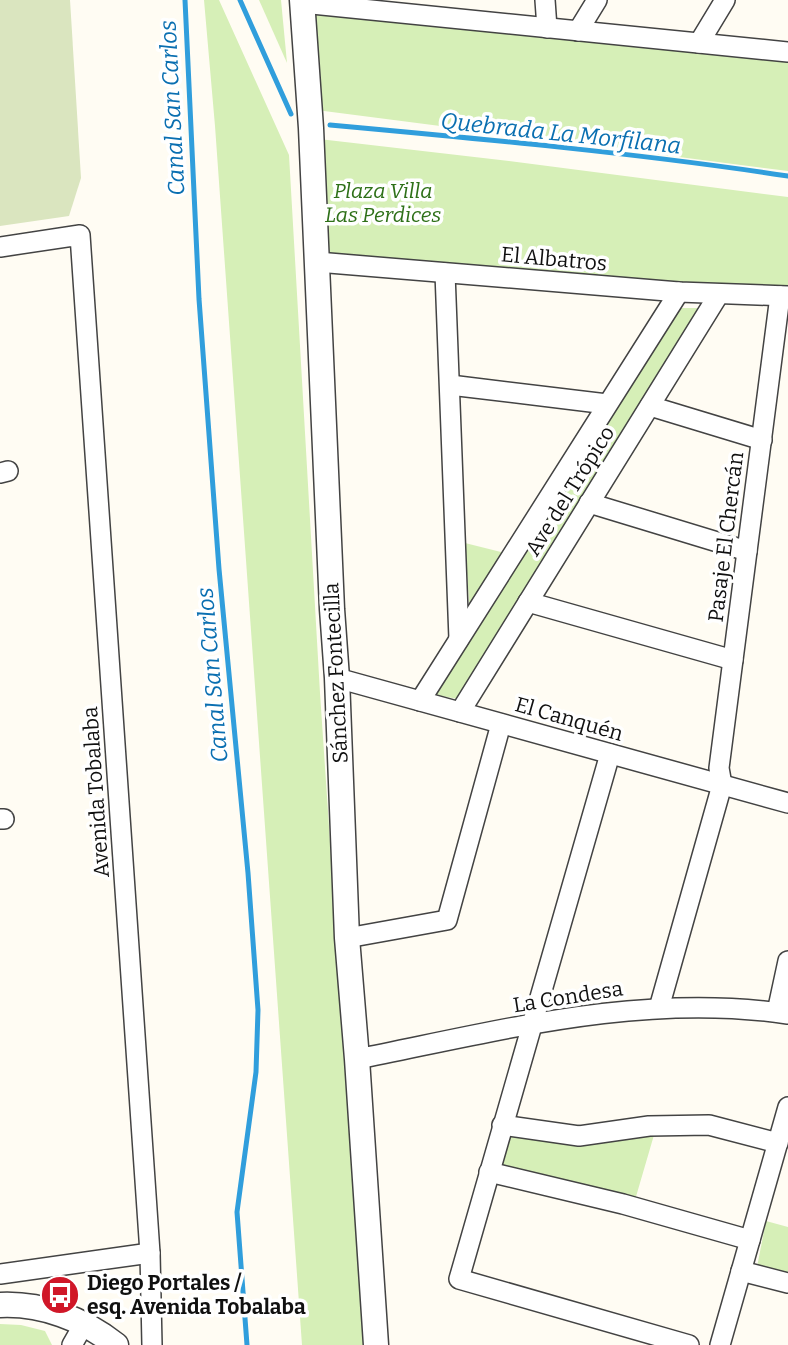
<svg xmlns="http://www.w3.org/2000/svg" width="788" height="1345" font-family="Bitter,serif">
<style>
.green{fill:#d6efb7}
.cemetery{fill:#dae5bf}
.lines{fill:none;stroke-linecap:round;stroke-linejoin:round}
.stream{stroke:#309edc;stroke-width:5}
.minor-casing{stroke:#434343;stroke-width:22}
.tertiary-casing{stroke:#434343;stroke-width:27}
.minor{stroke:#fff;stroke-width:19}
.tertiary{stroke:#fff;stroke-width:24}
.labels{text-anchor:middle;dominant-baseline:central;stroke-width:7;stroke-linejoin:round;paint-order:stroke}
.park-label{font-size:21px;font-style:italic;fill:#2e7018;stroke:#fff}
.street-label{font-size:21px;fill:#101010;stroke:#fff}
.poi-label{font-size:21px;font-weight:bold;fill:#101010;stroke:#fff;text-anchor:start}
.water-label{font-size:23px;font-style:italic;fill:#0a6fb1;stroke:#fff}
</style>
<rect width="100%" height="100%" fill="#fffcf3"/>
<g class="green">
<path d="M204,0h15l70,155 31,538 44,652h-62l-87,-1219z"/>
<path d="M259,0h22l6,63z"/>
<path d="M309,14l479,46v111l-464,-60 -8,-2z"/>
<path d="M319,139l190,22 279,36v96l-465,-36z"/>
<path d="M674,308h24l-240,391 -22,-4z"/>
<path d="M465,543l40,10 -35,62z"/>
<path d="M511,1132l68,13 75,-10 -19,65 -134,-32z"/>
<path d="M766,1221l22,6v52l-32,-7z"/>
<path d="M0,1324l21,1 24,6 7,14h-52z"/>
</g>
<path class="cemetery" d="M0,0h70l11,178 -12,38 -69,10z"/>
<g class="lines">
<g class="stream">
<path d="M185,0l14,299 20,270 29,304 10,137 -2,62 -19,140 10,133"/>
<path d="M240,0l51,114"/>
<path d="M330,125c153,14 306,28 458,51"/>
</g>
<g class="minor-casing">
<g id="minor">
<path d="M545,0l2,28"/>
<path d="M302,3l486,49"/>
<path d="M578,31l19,-31"/>
<path d="M699,43l26,-43"/>
<path d="M0,247l80,-12 70,1018 2,92"/>
<path d="M317,262l362,30 109,4"/>
<path d="M445,273l14,366"/>
<path d="M450,385l157,19"/>
<path d="M650,406l112,34"/>
<path d="M0,473l8,-2"/>
<path d="M589,503l158,48"/>
<path d="M528,602l205,58"/>
<path d="M337,678l451,125"/>
<path d="M420,701l259,-409"/>
<path d="M460,712l259,-418"/>
<path d="M610,754l-151,525 230,66"/>
<path d="M0,819h4"/>
<path d="M347,938l100,-18 54,-196"/>
<path d="M659,1008l63,-223 -3,-17 61,-472"/>
<path d="M777,1012l11,-51"/>
<path d="M357,1059c142,-28 285,-67 431,-45"/>
<path d="M502,1125l77,11 70,-10 60,-1 69,18"/>
<path d="M489,1172l134,32 127,36"/>
<path d="M741,1271l47,12"/>
<path d="M0,1274l150,-21"/>
<path d="M72,1345l12,-21"/>
<path d="M720,1345l68,-238"/>
</g>
</g>
<g class="tertiary-casing">
<g id="tertiary">
<path d="M302,0l9,128 21,481 5,69 10,260 10,121 19,286"/>
<path d="M0,1305c42,-2 83,14 116,40"/>
</g>
</g>
<use href="#minor" class="minor"/>
<use href="#tertiary" class="tertiary"/>
</g>
<defs>
<g id="bus-disc" transform="scale(2.0125)"><circle r="9.5" fill="#d01728" stroke="#fff"/><path d="M-5-6H5V4H4V6H2V4H-2V6H-4V4H-5ZM-3.5-4V0h7V-4ZM-3.5 1.2v1.5H-2V1.2ZM2 1.2v1.5H3.5V1.2Z" fill="#fff"/></g>
</defs>
<g fill-rule="evenodd">
<use href="#bus-disc" x="60" y="1295"/>
</g>
<g class="labels">
<g class="park-label">
<text x="383" y="191">Plaza Villa<tspan x="383" dy="24">Las Perdices</tspan></text>
</g>
<g class="street-label">
<text transform="translate(554 259) rotate(5)">El Albatros</text>
<text transform="translate(570 491) rotate(-58)">Ave del Trópico</text>
<text transform="translate(726 537) rotate(-83)">Pasaje El Chercán</text>
<text transform="translate(336 673) rotate(-93)">Sánchez Fontecilla</text>
<text transform="translate(569 719) rotate(16)">El Canquén</text>
<text transform="translate(96 792) rotate(-94)">Avenida Tobalaba</text>
<text transform="translate(568 997) rotate(-9)">La Condesa</text>
</g>
<g class="poi-label">
<text x="87" y="1283">Diego Portales /<tspan x="87" dy="24">esq. Avenida Tobalaba</tspan></text>
</g>
<g class="water-label">
<text transform="translate(172 108) rotate(-93)">Canal San Carlos</text>
<text transform="translate(561 133) rotate(6)">Quebrada La Morfilana</text>
<text transform="translate(212 675) rotate(-95)">Canal San Carlos</text>
</g>
</g>
</svg>
